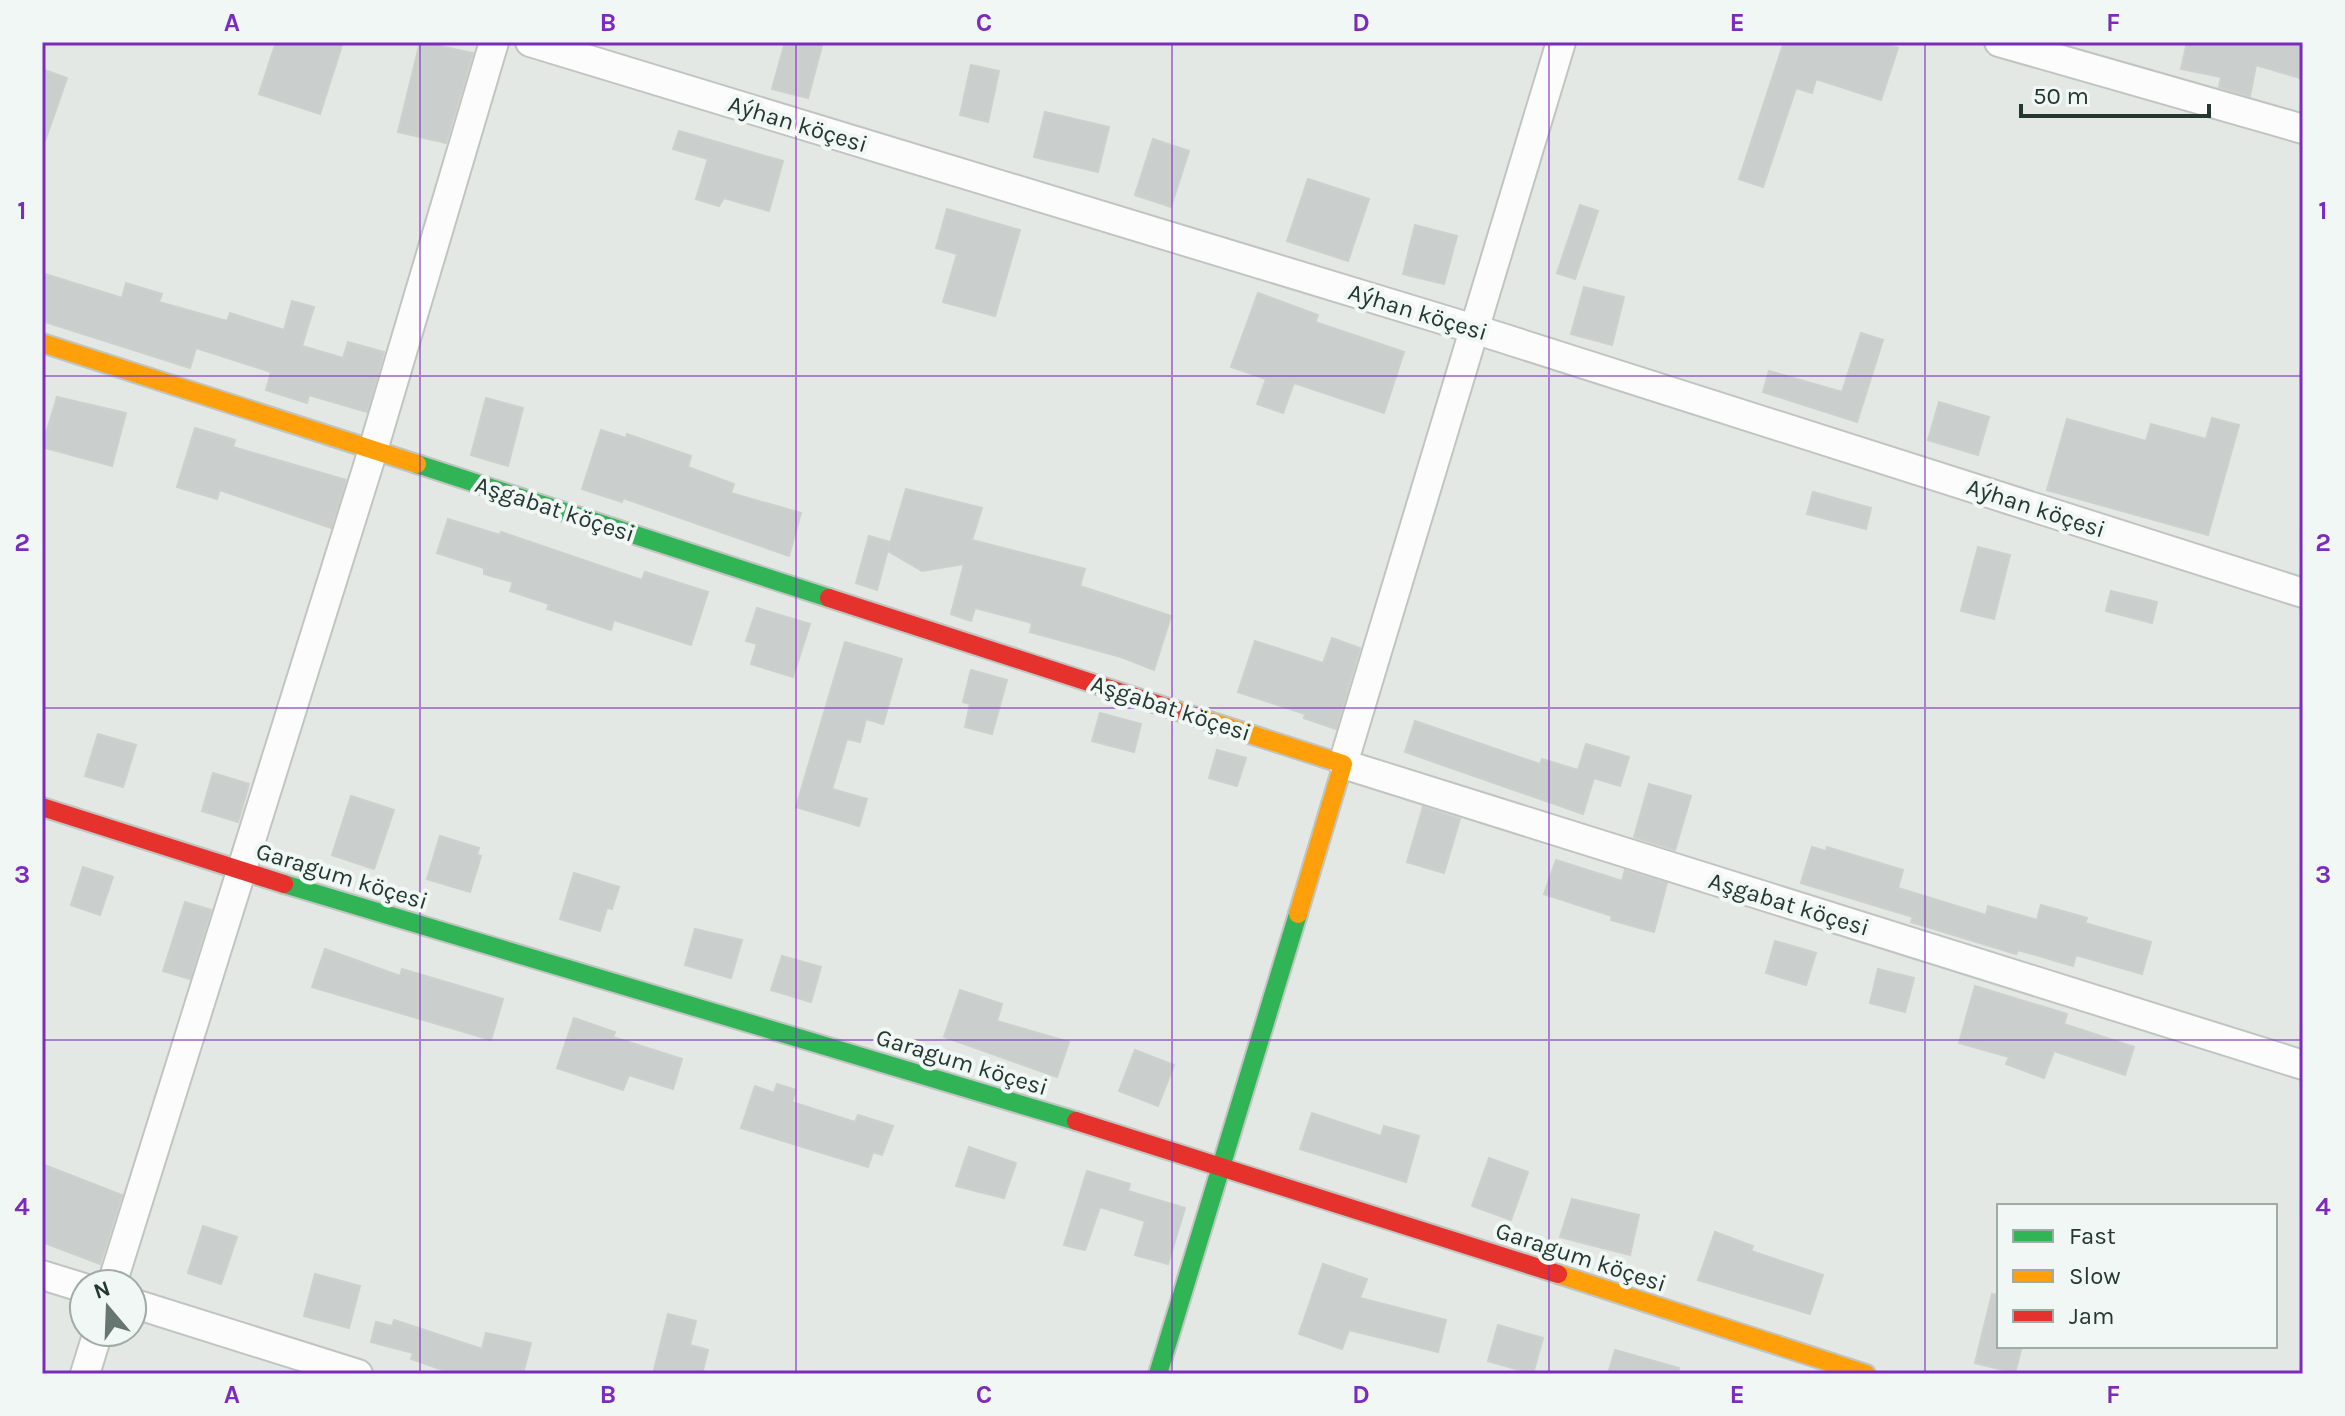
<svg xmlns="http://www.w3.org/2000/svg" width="2345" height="1416" font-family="Karla,sans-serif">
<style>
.building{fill:#cacfcd;stroke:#ccd1ce;stroke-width:2}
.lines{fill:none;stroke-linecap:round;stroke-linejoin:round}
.street-casing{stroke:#c0c5c2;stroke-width:32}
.fast-casing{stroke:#c0c5c2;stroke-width:22}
.slow-casing{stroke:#c0c5c2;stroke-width:22}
.jam-casing{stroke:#c0c5c2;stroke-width:22}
.street{stroke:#fbfcfb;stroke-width:28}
.fast{stroke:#30b455;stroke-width:18}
.slow{stroke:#ff9f0a;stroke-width:18}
.jam{stroke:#e5322d;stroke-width:18}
.grid{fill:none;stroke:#7b2cbf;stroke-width:2;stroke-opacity:0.55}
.labels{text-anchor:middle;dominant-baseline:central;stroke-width:8;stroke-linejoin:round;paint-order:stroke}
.street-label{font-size:24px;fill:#243831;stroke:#f1f7f4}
.neatline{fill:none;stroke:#7b2cbf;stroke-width:3}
.grid-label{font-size:26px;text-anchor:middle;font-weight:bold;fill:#7b2cbf}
</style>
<rect width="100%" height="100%" fill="#e3e8e5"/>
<g class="building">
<path d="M276,42h67l-23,72 -61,-20z"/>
<path d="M420,42l53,11 -27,90 -48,-11z"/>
<path d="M785,42h38l-15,56 -36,-9z"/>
<path d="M1784,42h95l19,6 -17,52 -65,-21 -4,14 -16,-5 -33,99 -24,-8z"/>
<path d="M2187,42h116v37l-47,-14 -6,31 -31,-9 2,-10 -40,-8z"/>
<path d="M971,65l28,6 -11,51 -28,-7z"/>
<path d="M42,69l25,9 -22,63 -3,-1z"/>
<path d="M1045,112l64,15 -11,45 -64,-15z"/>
<path d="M679,131l104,30 -14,50 -45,-13 -5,8 -23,-7 12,-40 -35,-10z"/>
<path d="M1153,139l36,12 -18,56 -36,-12z"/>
<path d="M1308,179l61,20 -21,62 -61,-20z"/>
<path d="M1580,205l18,6 -23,68 -18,-6z"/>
<path d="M947,209l73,21 -25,86 -52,-14 14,-48 -21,-6z"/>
<path d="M1415,225l42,11 -13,48 -41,-10z"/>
<path d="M42,273l80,25 4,-15 36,11 -3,8 68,19 3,-8 54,17 8,-29 22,6 -12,39 41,12 5,-16 36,10 -17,60 -58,-17 -2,8 -41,-13 5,-18 -75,-24 -6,20 -148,-47z"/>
<path d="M1584,287l40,10 -12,48 -41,-11z"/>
<path d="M1258,293l60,22 -3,7 89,30 -20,61 -90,-30 -11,30 -26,-9 9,-25 -35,-12z"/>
<path d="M1861,333l22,7 -26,82 -94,-30 6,-21 73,21z"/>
<path d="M57,397l69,16 -14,53 -70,-19z"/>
<path d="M486,398l37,10 -15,58 -37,-11z"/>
<path d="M1939,402l50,15 -11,38 -50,-15z"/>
<path d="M2212,418l27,7 -31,110 -161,-45 20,-71 79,22 5,-17 55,15z"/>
<path d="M195,428l40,12 -2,7 113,33 -15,48 -111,-38 -3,9 -40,-12z"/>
<path d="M601,430l25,8 1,-4 64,22 -3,11 46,17 -3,9 70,20 -12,43 -166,-58 -1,4 -40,-13z"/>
<path d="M906,489l76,19 -10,32 113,29 -5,17 91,30 -17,54 -33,-13 -91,-25 2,-9 -57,-15 -4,13 -20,-7 13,-50 -42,7 -34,-20z"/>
<path d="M1813,492l58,16 -5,21 -59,-15z"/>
<path d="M448,519l52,16 1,-3 141,48 3,-8 63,20 -17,53 -77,-25 -3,10 -64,-21 2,-5 -39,-13 3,-9 -29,-8v-6l-47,-15z"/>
<path d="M869,536l21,6 -13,48 -21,-7z"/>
<path d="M1978,547l32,8 -16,64 -33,-8z"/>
<path d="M2111,591l46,11 -5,21 -46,-12z"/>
<path d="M757,608l53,16 -17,53 -42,-13 6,-20 -11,-3z"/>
<path d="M1332,638l28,10 -24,81 -32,-11 1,-4 -67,-22 17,-51 68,22z"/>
<path d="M845,642l57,17 -19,65 -17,-5 -6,23 -13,-3 -15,50 35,10 -8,27 -63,-19z"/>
<path d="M971,670l36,10 -15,54 -27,-7 5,-23 -7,-2z"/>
<path d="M1100,713l41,11 -7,28 -42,-11z"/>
<path d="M1415,721l125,43 2,-5 36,11 8,-26 43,13 -9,29 -26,-8 -11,36 -178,-62z"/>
<path d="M98,734l38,11 -13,42 -38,-11z"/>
<path d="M1217,750l29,8 -9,28 -28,-8z"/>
<path d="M213,773l36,11 -11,38 -36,-11z"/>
<path d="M1649,784l42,12 -16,54 -41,-13z"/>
<path d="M351,796l43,14 -20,59 -42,-14z"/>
<path d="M1423,807l37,12 -16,54 -37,-11z"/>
<path d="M440,836l39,12 -2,7 4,1 -11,36 -43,-13z"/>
<path d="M1812,847l14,4 1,-4 76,23 -5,18 88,27 2,-9 49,14 4,-15 46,13 -2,5 66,19 -9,32 -66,-19 -3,11 -55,-16 -2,4 -105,-32 2,-5 -112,-34z"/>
<path d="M1556,860l66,21 3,-11 42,13 -13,49 -43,-12 1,-4 -68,-22z"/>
<path d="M83,867l30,10 -13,38 -29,-10z"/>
<path d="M574,873l45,14 -7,22 -5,-1 -7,23 -40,-12z"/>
<path d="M185,902l26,8 -21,69 -27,-8z"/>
<path d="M695,929l47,11 -11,38 -46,-13z"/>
<path d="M1775,941l41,12 -10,32 -40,-12z"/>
<path d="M325,949l75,27 2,-7 101,30 -12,41 -179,-53z"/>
<path d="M782,956l39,11 -10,35 -40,-12z"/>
<path d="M1878,969l36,9 -9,34 -35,-9z"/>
<path d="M1975,986l92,28 -3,10 70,23 -9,28 -71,-24 -10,27 -38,-14 3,-7 -50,-14z"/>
<path d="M960,990l42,14 -5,17 72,21 -12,35 -113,-40z"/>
<path d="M574,1018l41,14 -2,5 69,22 -9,30 -44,-14 -6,15 -66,-22z"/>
<path d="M1135,1050l39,15 -16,41 -39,-15z"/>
<path d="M777,1084l19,6 -4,12 63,20 3,-7 35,11 -11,29 -9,-3 -5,15 -127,-39 14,-42 19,7z"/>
<path d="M1312,1113l69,23 3,-10 35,10 -13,46 -106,-33z"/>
<path d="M969,1147l47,16 -12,35 -48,-12z"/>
<path d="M1489,1158l39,14 -17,48 -39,-14z"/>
<path d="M42,1164l80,31 -22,69 -58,-22z"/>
<path d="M1087,1171l43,13 -2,7 57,17 -17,56 -33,-9 10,-34 -45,-14 -15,43 -21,-5z"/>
<path d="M1572,1199l67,16 -9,40 -70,-18z"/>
<path d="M203,1226l34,11 -16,47 -33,-11z"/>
<path d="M1715,1232l38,14 -2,5 72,24 -13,39 -112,-34z"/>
<path d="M1323,1264l44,15 -7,19 86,22 -8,32 -89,-22 -7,19 -43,-15z"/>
<path d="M315,1274l45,12 -11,42 -45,-12z"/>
<path d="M1992,1294l7,1v51h23l-7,27 -40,-10z"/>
<path d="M668,1314l28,7 -6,24 18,5 -6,24h-49z"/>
<path d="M394,1320l88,29 4,-16 45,10 -8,31h-69l-43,-15 2,-6 -42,-11 5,-20 16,4z"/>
<path d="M1498,1325l45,13 -10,36 -45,-13z"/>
<path d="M1615,1350l64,18 -1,6h-70z"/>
</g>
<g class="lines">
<g class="street-casing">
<g id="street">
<path d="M530,42l944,287 829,264"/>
<path d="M1561,42l-218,722 960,301"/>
<path d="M1999,42l304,87"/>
<path d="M42,1275l42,13"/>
<path d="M112,1284l261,-834 121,-408"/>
<path d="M132,1303l226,71"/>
<path d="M85,1374l13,-42"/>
</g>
</g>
<g class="fast-casing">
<g id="fast">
<path d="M417,464l412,134"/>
<path d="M284,884l792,237"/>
<path d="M1158,1374l140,-460"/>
</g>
</g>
<g class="slow-casing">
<g id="slow">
<path d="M42,343l375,121"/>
<path d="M1175,710l168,54 -45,150"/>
<path d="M1558,1274l308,100"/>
</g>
</g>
<g class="jam-casing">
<g id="jam">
<path d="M829,598l346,112"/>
<path d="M42,807l242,77"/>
<path d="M1076,1121l482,153"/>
</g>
</g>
<use href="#street" class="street"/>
<use href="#fast" class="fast"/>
<use href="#slow" class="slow"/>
<use href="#jam" class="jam"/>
</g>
<path class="grid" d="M420,42v1332M796,42v1332M1172,42v1332M1549,42v1332M1925,42v1332M42,376h2261M42,708h2261M42,1040h2261"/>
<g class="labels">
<g class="street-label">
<text transform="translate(798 124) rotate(17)">Aýhan köçesi</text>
<text transform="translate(1418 312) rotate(17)">Aýhan köçesi</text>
<text transform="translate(2036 508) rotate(18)">Aýhan köçesi</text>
<text transform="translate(555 509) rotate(18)">Aşgabat köçesi</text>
<text transform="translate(1171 708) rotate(18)">Aşgabat köçesi</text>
<text transform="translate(342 876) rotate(17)">Garagum köçesi</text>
<text transform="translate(1789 904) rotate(17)">Aşgabat köçesi</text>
<text transform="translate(962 1062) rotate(17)">Garagum köçesi</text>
<text transform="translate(1581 1257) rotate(18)">Garagum köçesi</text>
</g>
</g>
<rect width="2345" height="1416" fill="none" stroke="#f1f7f4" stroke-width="88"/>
<rect x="1997" y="1204" width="280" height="144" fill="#f1f7f4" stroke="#9faba6" stroke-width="2"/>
<rect x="2013" y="1230" width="40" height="12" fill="#30b455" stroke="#9faba6" stroke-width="2"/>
<text x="2069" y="1244" font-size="24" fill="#243831">Fast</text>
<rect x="2013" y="1270" width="40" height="12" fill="#ff9f0a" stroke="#9faba6" stroke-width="2"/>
<text x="2069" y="1284" font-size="24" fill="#243831">Slow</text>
<rect x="2013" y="1310" width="40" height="12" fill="#e5322d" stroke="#9faba6" stroke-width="2"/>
<text x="2069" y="1324" font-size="24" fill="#243831">Jam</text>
<g transform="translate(108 1308) rotate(341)"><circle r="38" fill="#f1f7f4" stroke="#9faba6" stroke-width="2"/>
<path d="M0-6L14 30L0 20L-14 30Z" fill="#677670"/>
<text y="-12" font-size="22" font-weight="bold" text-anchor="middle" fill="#243831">N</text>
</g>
<path d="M2021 104v12h188v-12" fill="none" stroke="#243831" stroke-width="4"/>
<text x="2033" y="104" font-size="24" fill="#243831" stroke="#f1f7f4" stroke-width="6" paint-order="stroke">50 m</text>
<rect x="44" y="44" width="2257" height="1328" class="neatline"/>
<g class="grid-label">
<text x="232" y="31">A</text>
<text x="608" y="31">B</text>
<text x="984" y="31">C</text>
<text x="1361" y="31">D</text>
<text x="1737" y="31">E</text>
<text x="2113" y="31">F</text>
<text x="22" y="219">1</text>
<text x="2323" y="219">1</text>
<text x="22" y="551">2</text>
<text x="2323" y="551">2</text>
<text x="22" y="883">3</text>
<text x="2323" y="883">3</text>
<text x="22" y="1215">4</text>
<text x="2323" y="1215">4</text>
<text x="232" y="1403">A</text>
<text x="608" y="1403">B</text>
<text x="984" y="1403">C</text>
<text x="1361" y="1403">D</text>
<text x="1737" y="1403">E</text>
<text x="2113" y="1403">F</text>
</g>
</svg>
